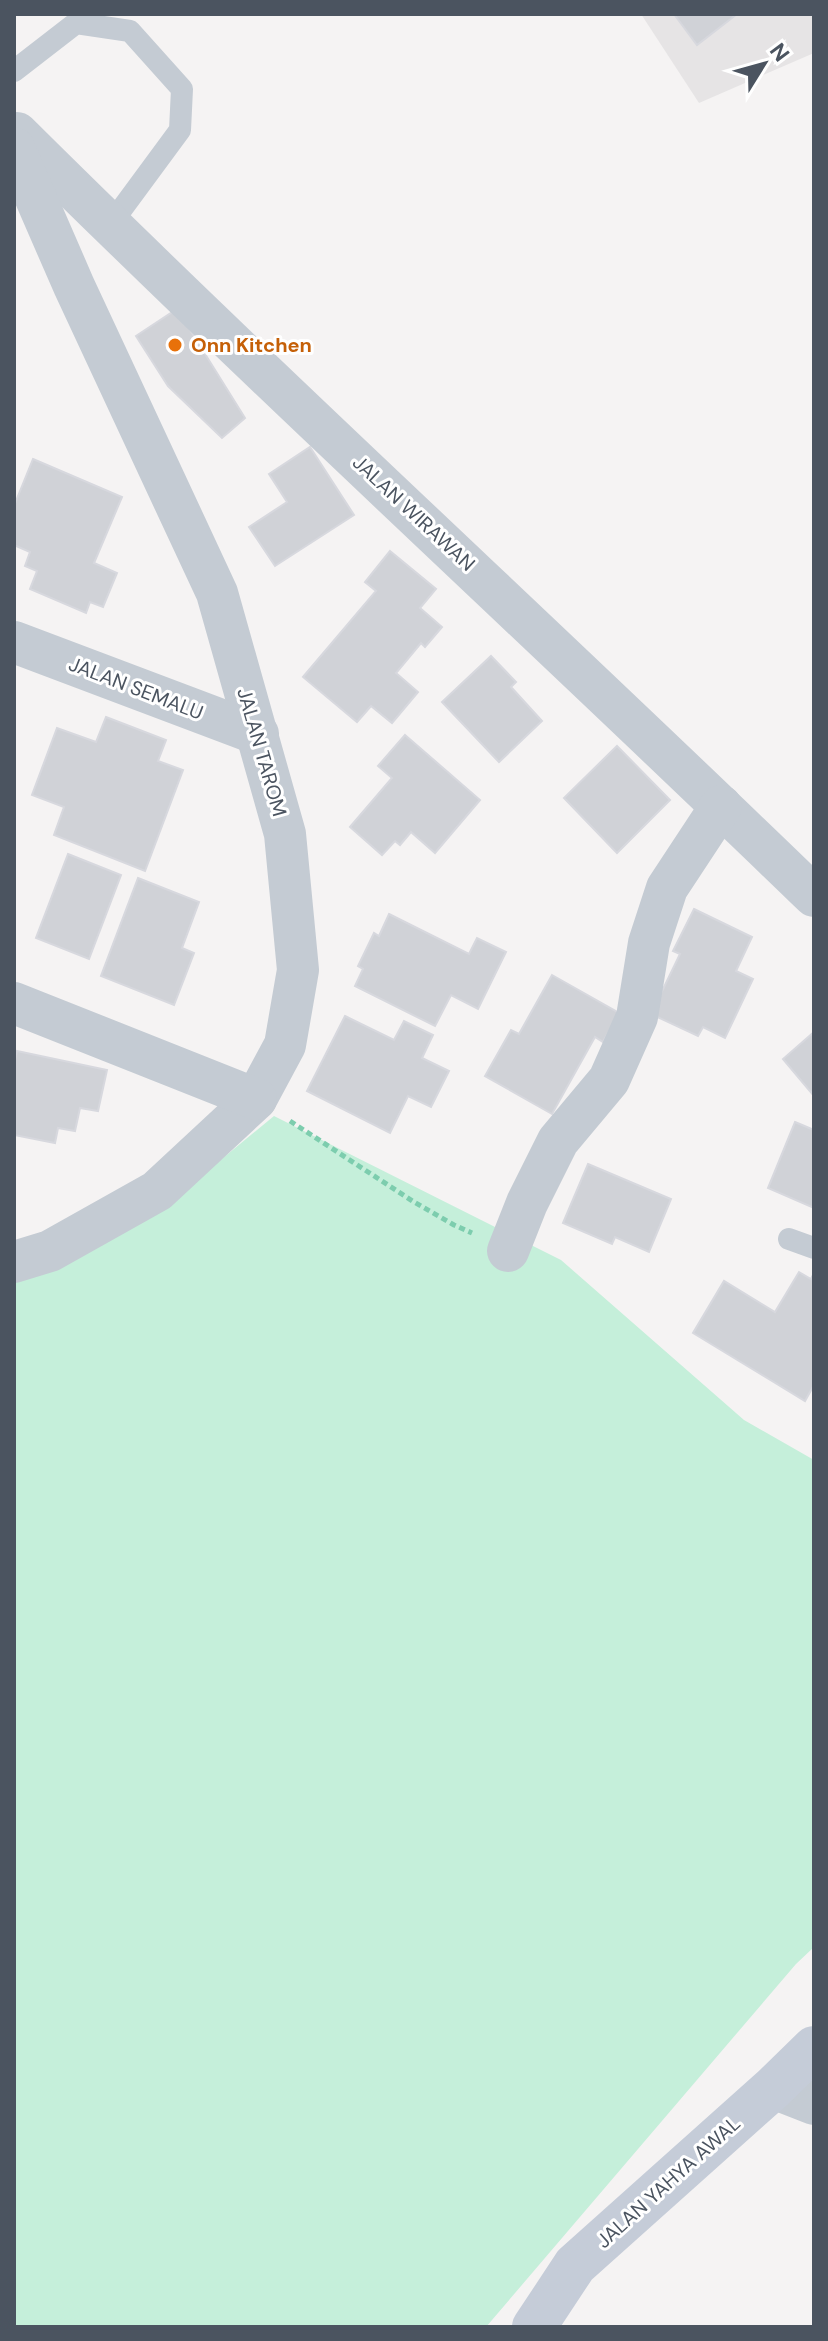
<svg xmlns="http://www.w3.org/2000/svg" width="828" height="2341" font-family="'DM Sans',sans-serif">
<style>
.education{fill:#e6e4e5}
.green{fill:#c5efda}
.building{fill:#d0d2d7;stroke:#d7d8de;stroke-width:2}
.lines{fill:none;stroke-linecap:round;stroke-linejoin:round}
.path{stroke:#7dcdae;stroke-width:5;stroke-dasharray:6 4;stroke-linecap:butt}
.lane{stroke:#c4cbd3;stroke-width:22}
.street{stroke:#c4cbd3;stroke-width:42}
.secondary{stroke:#c5ccd8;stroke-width:44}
.food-dot{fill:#e8710a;stroke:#fff;stroke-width:3}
.labels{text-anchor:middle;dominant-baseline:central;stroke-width:6;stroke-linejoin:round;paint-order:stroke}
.food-label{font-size:20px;font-weight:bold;fill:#c56008;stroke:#fff;text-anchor:start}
.street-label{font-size:20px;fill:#4b5460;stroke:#fff}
</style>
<rect width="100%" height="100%" fill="#f5f3f3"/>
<path class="education" d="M641,14h173v39l-115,50z"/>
<path class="green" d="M274,1116l287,144 183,160 70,40v487l-18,17 -310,363h-472v-1053l175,-88z"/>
<g class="building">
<path d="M674,14h63l-40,31z"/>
<path d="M177,309l68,109 -23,20 -54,-52 -32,-50z"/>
<path d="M310,447l44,68 -79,51 -26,-39 38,-25 -18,-28z"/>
<path d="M33,459l89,38 -28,66 23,10 -14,34 -13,-5 -4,11 -56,-24 7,-18 -12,-5 5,-14 -16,-7v-39z"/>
<path d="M390,551l46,38 -16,19 22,19 -17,20 -4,-4 -25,30 22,19 -26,31 -21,-17 -14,16 -54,-45 73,-86 -11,-9z"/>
<path d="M491,656l25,26 -5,5 31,34 -43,41 -57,-60z"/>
<path d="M106,717l60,23 -8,21 25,9 -38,101 -91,-36 10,-28 -32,-12 25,-67 39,14z"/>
<path d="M405,735l75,65 -45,53 -24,-21 -11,13 -5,-4 -13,14 -32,-28 42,-49 -14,-12z"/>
<path d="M617,746l53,54 -53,53 -53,-55z"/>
<path d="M68,854l53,21 -32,84 -53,-21z"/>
<path d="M138,878l61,24 -17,46 12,5 -20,52 -73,-29z"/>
<path d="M694,909l58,28 -16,34 17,8 -28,59 -22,-11 -5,9 -47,-22 29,-60 -7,-3z"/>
<path d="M389,914l80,40 8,-16 29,14 -28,57 -27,-14 -16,31 -80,-40 8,-17 -5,-3 16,-33 5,3z"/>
<path d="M552,975l67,38 -16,29 -8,-5 -43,77 -67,-38 26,-46 8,4z"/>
<path d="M345,1016l49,24 10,-19 29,14 -11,23 27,13 -18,36 -23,-11 -18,37 -83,-42z"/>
<path d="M814,1032v64l-31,-37z"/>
<path d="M17,1051l90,19 -9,41 -18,-3 -5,23 -17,-3 -3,15 -41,-8v-71z"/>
<path d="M795,1122l19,8v78l-46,-20z"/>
<path d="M588,1164l83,35 -22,53 -34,-15 -3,7 -49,-21z"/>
<path d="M799,1272l12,7 3,-6v112l-9,16 -112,-68 31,-52 51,31z"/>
</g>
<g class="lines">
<path class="path" d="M290,1121l124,81 40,23 18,8"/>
<g class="lane">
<path d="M14,71l62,-48 54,8 52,58 -2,41 -70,95"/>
<path d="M789,1239l25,9"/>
</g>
<g class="street">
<path d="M17,133c261,259 533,507 797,763"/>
<path d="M14,148l60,138 143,307 68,241 13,136 -13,75 -29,54 -99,92 -107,60 -36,11"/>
<path d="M14,642l244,92"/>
<path d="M14,1003l242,96"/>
<path d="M508,1251l19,-48 31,-62 51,-61 28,-63 12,-74 18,-55 54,-82"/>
<path d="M773,2088l41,16"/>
</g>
<path class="secondary" d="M534,2327l41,-62 198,-177 41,-40"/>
</g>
<circle class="food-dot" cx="175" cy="345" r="8"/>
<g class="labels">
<g class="food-label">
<text x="191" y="345">Onn Kitchen</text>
</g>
<g class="street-label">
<text transform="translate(414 513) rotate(43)">JALAN WIRAWAN</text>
<text transform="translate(136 688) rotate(21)">JALAN SEMALU</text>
<text transform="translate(262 752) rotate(74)">JALAN TAROM</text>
<text transform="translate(668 2182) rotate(-42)">JALAN YAHYA AWAL</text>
</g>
</g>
<rect width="828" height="2341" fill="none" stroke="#4b5460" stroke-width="32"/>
<g transform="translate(764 64) rotate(53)" stroke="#ffffff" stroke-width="6" paint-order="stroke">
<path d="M0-6L14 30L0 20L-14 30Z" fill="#4b5460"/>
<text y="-12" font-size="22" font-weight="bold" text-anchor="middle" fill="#4b5460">N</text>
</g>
</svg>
